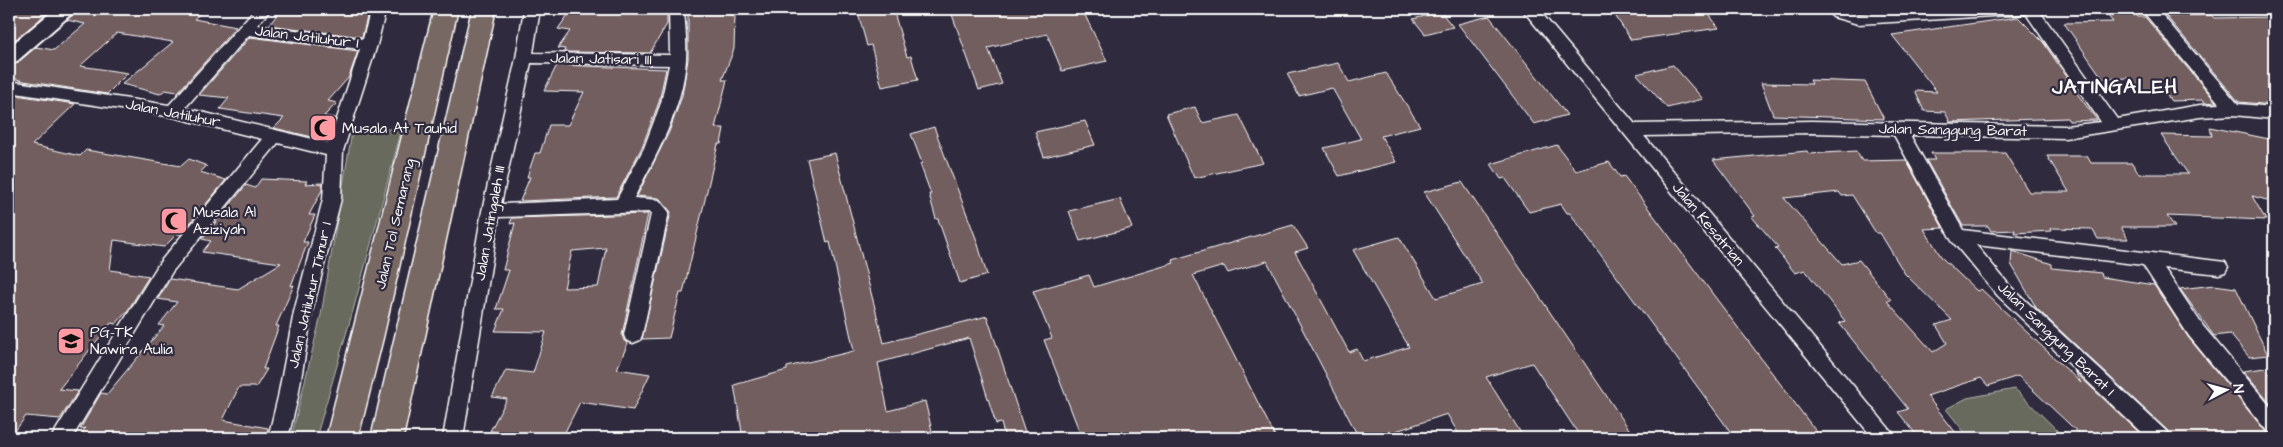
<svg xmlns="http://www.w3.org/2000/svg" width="2283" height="447" font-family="'Architects Daughter',sans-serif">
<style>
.green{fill:#686b5d;stroke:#b4b5ae}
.building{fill:#725d5f;stroke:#fff;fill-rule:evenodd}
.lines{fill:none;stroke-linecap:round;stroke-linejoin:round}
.minor-casing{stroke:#fff;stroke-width:3}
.tertiary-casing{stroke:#fff;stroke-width:4}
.motorway-casing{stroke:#fff;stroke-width:3}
.minor{fill:#2f2a3d;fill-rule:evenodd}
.tertiary{fill:#2f2a3d;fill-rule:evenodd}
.motorway{fill:#776864;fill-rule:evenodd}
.labels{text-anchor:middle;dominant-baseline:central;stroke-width:4.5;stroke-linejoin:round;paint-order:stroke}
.street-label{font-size:15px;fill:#fff;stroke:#2f2a3d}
.poi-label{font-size:15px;fill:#fff;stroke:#2f2a3d;text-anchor:start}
.district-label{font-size:20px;font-weight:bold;letter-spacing:1px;fill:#fff;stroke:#2f2a3d}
</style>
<rect width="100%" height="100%" fill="#2f2a3d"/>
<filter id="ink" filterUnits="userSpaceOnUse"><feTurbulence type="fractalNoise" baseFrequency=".02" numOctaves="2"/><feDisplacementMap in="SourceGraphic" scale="10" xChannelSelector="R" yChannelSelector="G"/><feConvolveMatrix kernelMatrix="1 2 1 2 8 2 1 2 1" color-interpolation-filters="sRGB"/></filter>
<g filter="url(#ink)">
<g class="green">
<path d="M402,128l-48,179 -38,131h-25l30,-123 31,-183z"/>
<path d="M2015,389l50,49h-96l-23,-29 21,-11z"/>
</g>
<g class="building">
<path d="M17,9h32l-11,12 -29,24v-27z"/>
<path d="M79,9h126l-11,10 42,8 -58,65 -13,-2 -5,4 -38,-10 51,-42 -56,-9 -37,33 48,7 -21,21 -83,-13 -15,-4v-11l8,-3 19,-16 18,3 31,-26 -18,-4z"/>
<path d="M307,9h62l-7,28 -93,-12 11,-14 25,2z"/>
<path d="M572,9h95v15l-17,29 -86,-1 1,-3 -7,-1 12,-17 -12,-2z"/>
<path d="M688,9h44l-1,6h4l-1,34 -12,31h5l-12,48h9l-3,16h-3l-35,149h-3l-11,45 -27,1 29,-127 -12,-14 -22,-2 32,-64 13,-36 6,-37z"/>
<path d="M857,9h36l14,48 4,-1 7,24 -36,7 -11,-42 -4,1z"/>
<path d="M950,9h25l1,3 14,-3h92l25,52 -45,10 -15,-37 -59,14 14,36 -23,6z"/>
<path d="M1611,9h94l14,19 -88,12z"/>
<path d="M2102,9h30l6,8h7l71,85 -12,1v-3l-33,1 -7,-9h-23l-11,-14 -27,1 -39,-56 49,-1z"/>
<path d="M1441,12l12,15 -28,7 -12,-15z"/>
<path d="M2211,15l3,3 60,-1v88l-35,-3 -73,-86z"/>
<path d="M1489,16l35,44 43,55 -33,9 -76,-100z"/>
<path d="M2018,17l25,25 26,38h-2l30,40 -28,1 -2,-3 -117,4 -5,-10 -21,-1 -9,-20 22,1 -45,-57z"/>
<path d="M250,37l108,14 -9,26 -21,24 9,2 -13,13 11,2 -3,8 -11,13 -47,-11 10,-10 -64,-9 9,-11 -30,-3z"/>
<path d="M1338,63l11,19 37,-9 34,53 -39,10 15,26 -57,14 -15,-28 37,-9 -29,-51 -33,8 -12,-22z"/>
<path d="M557,65l109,4 -7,33 -17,45 -26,50 -96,4 10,-24h-3l8,-24h5l9,-28h19l16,-33 -40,-1z"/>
<path d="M1673,65l30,34 -36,9 -30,-34z"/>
<path d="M1810,80l55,2 19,37 -111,-4 -12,-32 51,1z"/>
<path d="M9,94l66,10 -43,41 48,11 6,-6 95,16 8,-7 18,7 -7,6 26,8 -45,54h-4l-13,13 -50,-7 -4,30 39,6 -21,34 -12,14 -5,-1 -52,66 19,2 -18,28 -34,-3 -16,22z"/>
<path d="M1195,107l7,16 37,-8 24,48 -69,15 -28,-64z"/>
<path d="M1085,121l10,24 -51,12 -9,-25z"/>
<path d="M934,127l43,114 10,34 -27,8 -22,-64h-2l-7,-25h2l-11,-30 2,-1 -11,-29z"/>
<path d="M2210,127l64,13v62l-22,-6 14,24 -99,-4 8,11h-54l7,12h-30l-6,-10 -41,-1 1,3 -38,2 1,-3 -24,1 -3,-5h-25l-37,-66h9l-4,-7h74l24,39h40l-22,-36h40l4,7h41l7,11h49l-27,-39 51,1z"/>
<path d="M1557,145l19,26 33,-9 11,15 4,-1 197,262h-86l-165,-225h-3l-6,-9 -32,8 -24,-34 -4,1 -10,-15z"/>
<path d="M1807,151l2,3 47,-3 6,10 44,-1 37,68 -19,1 18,29 35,33 4,-2 100,94 -7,-12 71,67h-61l-66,-62 -30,10 -7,-8 -54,18 33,42h-41l-21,-26 10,-3 -69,-86 6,-2 -40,-51 -10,3 -20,-25 3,-1 -26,-30 3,-1 -42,-56zM1839,192l3,4 10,-1 24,38h4l25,41 47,46 -16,5 11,18 -14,9 -46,-51 4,-1 -32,-40 -17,4 -58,-66z"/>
<path d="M835,153l49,190 103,-27 40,122h-22l-4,-15 -5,1 -27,-86 -91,25 10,48 37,-10 7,30 -27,7h-106l-1,-6 -23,6h-32l-9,-53 53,-15v-3l67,-16 -24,-109 -3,1 -20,-84z"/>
<path d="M261,179l46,2 -2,3 17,-1v7l-13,25h6l-12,27h5l-17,44 3,-1 -18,41h3l-16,43h4l-11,18h-17l-16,33 45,8 -2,10h-69l-47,-4 -2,4h-69l6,-10 -5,1 21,-36 6,1 57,-68 -5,-1 18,-23 -19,-3 12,-20 68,10 43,-26 -79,-11 9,-11 -9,-2 44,-54 9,3z"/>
<path d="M1462,182l173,256h-54l-49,-75 -46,14 38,61h-63l-14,-24 -63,21 2,3h-27l-92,-177 -39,12 -4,-7 -31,9 83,163h-194l-38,-98 8,-2 -19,-47 56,-16 5,12 80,-24 -2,-3 121,-35 15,23 -13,4 54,100 8,-3 6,12 46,-14 -56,-97 46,-13 37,61 47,-14 -59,-92z"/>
<path d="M1120,199l12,29 -52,13 -11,-30z"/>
<path d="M648,214l-26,121 2,6 4,2 -11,26 33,5 -17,36 -53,-8 -18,36h-19l-53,-7 17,-32 -15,-2 14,-27 27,3 13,-41 -51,-1 9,-22h-8l13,-39h-6l12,-47 -5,1 2,-6zM606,248l-8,39 -34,1 8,-37z"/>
<path d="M2012,251l40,13v4l49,5 1,4 52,8 34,52 78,95 8,4v2h-102l-4,-7 -131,-122 -26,-45z"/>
<path d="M2214,285l22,3 32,67 -19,2 -19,-23 -16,2 -34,-47z"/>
<path d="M2265,368l9,10v30l-31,-37z"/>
</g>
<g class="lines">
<g class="minor-casing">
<g id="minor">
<path d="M255,9h16l-14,16 106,14 8,-30h15l-9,36 -34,106 -2,48 -29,113 -14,85 -10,41h-20l10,-41 16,-85 29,-113 3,-44 -48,-12 -106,129 -100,166h-21l109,-176 102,-123 -89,-22 -164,-25v-11l160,24zM249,35l111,14 -31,94 -144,-35z"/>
<path d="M524,9h16l-7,44 137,2 -1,-46h15c1,16 3,33 2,50 -3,49 -30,97 -52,139l25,2 10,12 -27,123 -2,5 -7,3 -7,-3 -2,-5 27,-121 -2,-2 -150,5 -36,221h-20l39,-227 34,-153zM531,63l138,2 -8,38 -17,45 -27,51 -116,5z"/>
<path d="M1522,9h16l97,115 176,-3 254,5 36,-4 -75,-108 -168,10 -25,-7 -9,-8h18l16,5 90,-5h90l79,110 83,-14 20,-1 -79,-95h16l81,95 36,3v12l-41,-4 -33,2 -135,21 -155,-3 53,95 262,32 3,5 -3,5 -6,2 -55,-6 39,58 71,85v23l-7,-3 -78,-95 -46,-71 -167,-20 34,41 157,146 3,6h-23l-149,-142 -46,-55 -58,-106 -83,-2 -167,3 248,296 3,6h-22z"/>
</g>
</g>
<g class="tertiary-casing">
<path id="tertiary" d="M55,9h22l-61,53 -7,2v-17z"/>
</g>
<g class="motorway-casing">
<g id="motorway">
<path d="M434,9h24l-75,329 -25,100h-32z"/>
<path d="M472,9h24l-93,429h-32z"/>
</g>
</g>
<use href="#minor" class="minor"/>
<use href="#tertiary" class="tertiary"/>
<use href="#motorway" class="motorway"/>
</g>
</g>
<defs>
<g id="mosque-square" transform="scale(1.4375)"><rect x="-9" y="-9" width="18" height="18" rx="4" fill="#ff9aa2" stroke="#2f2a3d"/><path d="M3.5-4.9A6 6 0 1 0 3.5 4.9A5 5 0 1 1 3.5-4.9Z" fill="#111"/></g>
<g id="school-square" transform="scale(1.4375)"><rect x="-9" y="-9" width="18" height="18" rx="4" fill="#ff9aa2" stroke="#2f2a3d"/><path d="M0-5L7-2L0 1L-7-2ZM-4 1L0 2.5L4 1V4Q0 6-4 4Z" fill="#111"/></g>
</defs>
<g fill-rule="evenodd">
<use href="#mosque-square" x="323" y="128"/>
<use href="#mosque-square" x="174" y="221"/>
<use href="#school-square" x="71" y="341"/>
</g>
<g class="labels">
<g class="street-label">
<text transform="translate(307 37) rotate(7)">Jalan Jatiluhur I</text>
<text transform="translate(601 59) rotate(1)">Jalan Jatisari III</text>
<text transform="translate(173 113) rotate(11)">Jalan Jatiluhur</text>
<text transform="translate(1953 130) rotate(1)">Jalan Sanggung Barat</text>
<text transform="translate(490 223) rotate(-80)">Jalan Jatingaleh III</text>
<text transform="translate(395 224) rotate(-77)">Jalan Tol Semarang</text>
<text transform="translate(1708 224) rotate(50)">Jalan Kesatrian</text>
<text transform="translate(310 295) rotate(-77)">Jalan Jatiluhur Timur I</text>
<text transform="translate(2056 339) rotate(44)">Jalan Sanggung Barat I</text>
</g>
<g class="poi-label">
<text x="342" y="128">Musala At Tauhid</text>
<text x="193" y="212">Musala Al<tspan x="193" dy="17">Aziziyah</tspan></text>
<text x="90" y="332">PG-TK<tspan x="90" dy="17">Nawira Aulia</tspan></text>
</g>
<g class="district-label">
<text x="2115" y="87">JATINGALEH</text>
</g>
</g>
<rect width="2283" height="447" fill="none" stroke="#2f2a3d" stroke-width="30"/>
<rect x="15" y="15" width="2253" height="417" fill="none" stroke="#fff" stroke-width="2" filter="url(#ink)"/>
<g transform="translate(2226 390) rotate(84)" stroke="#2f2a3d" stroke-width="4" paint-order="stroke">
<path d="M0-4L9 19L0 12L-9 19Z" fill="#ffffff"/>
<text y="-8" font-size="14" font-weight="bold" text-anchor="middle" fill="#ffffff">N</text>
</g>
</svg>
